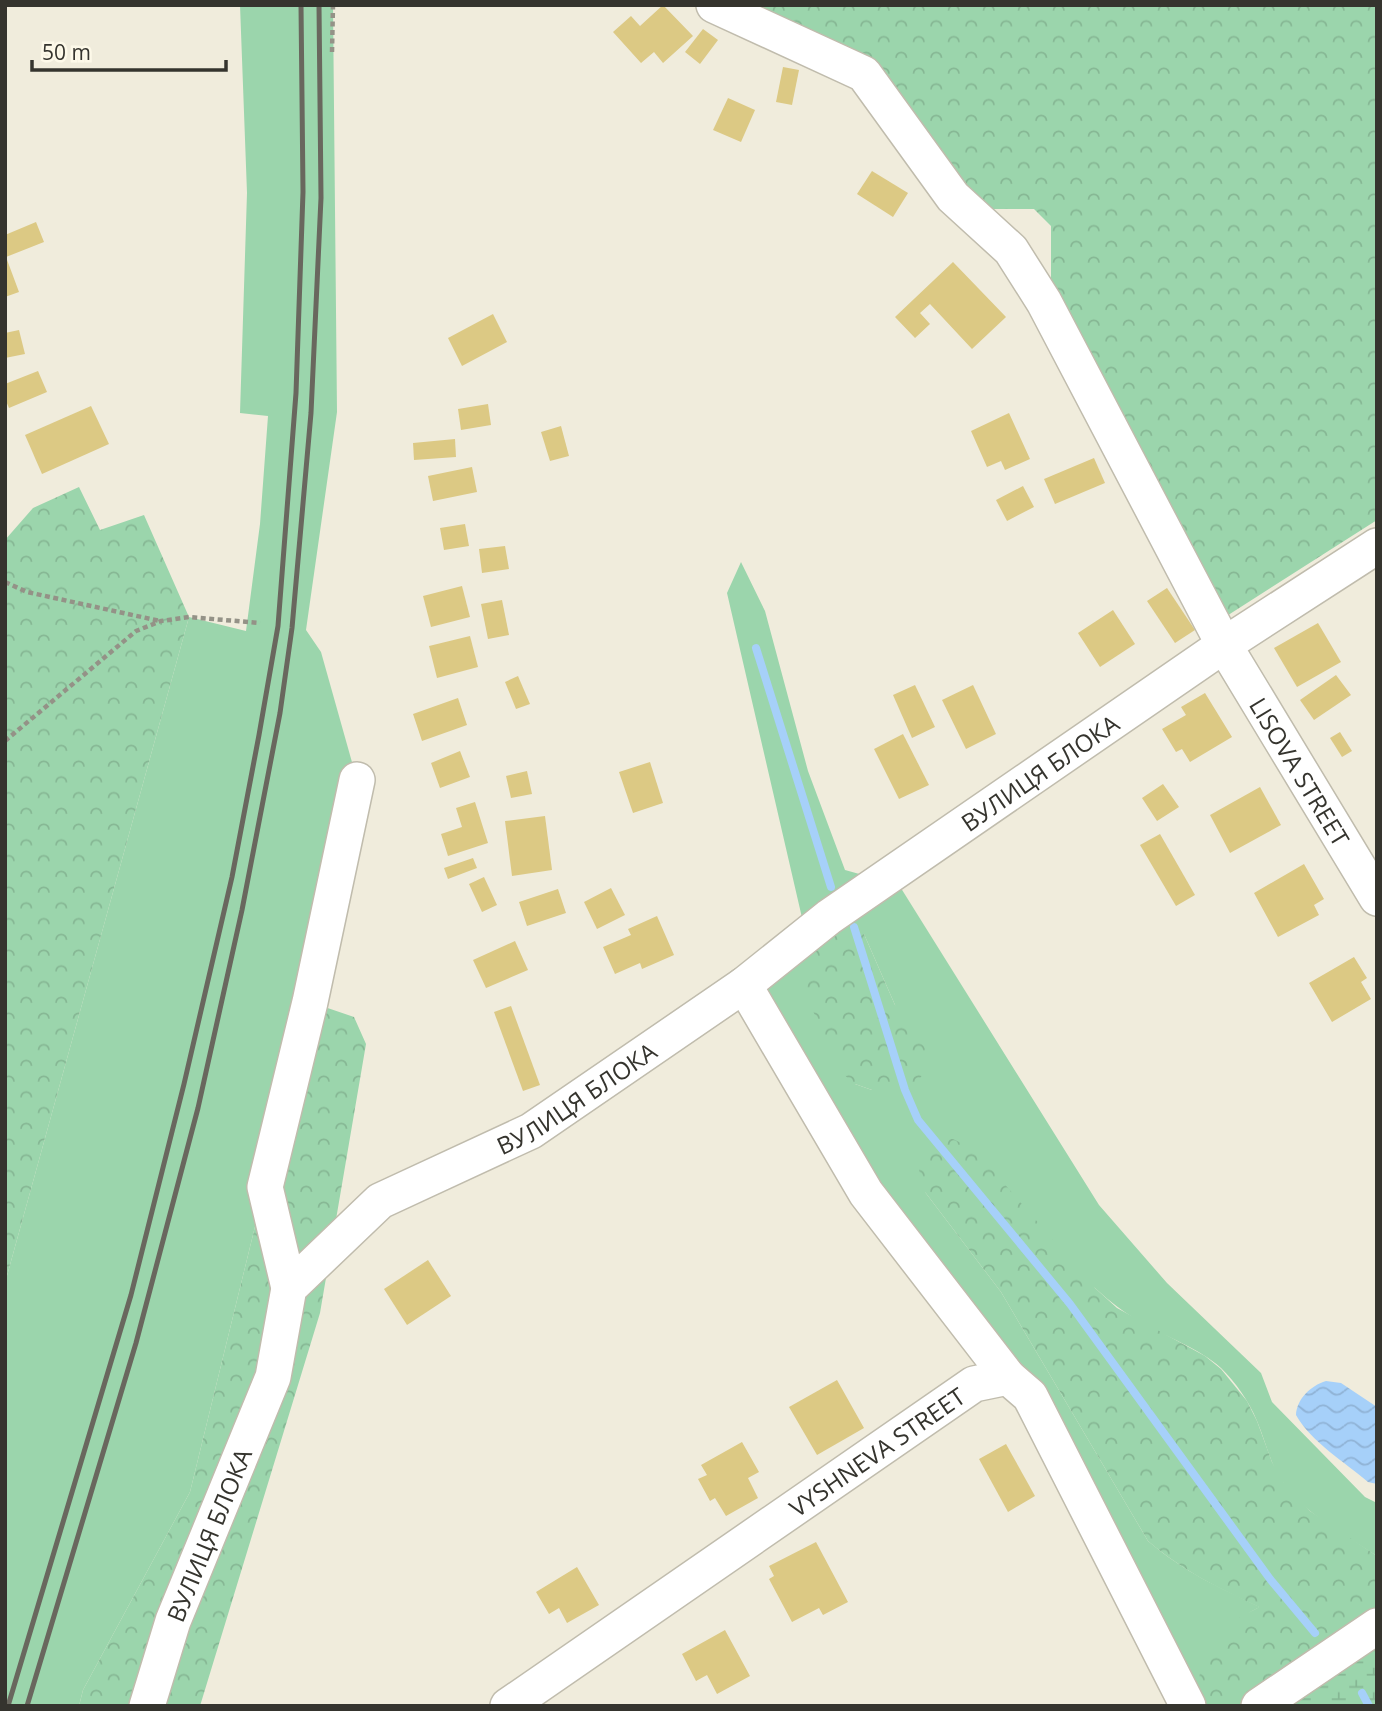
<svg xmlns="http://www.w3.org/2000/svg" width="1382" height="1711" font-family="'Open Sans',sans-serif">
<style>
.grass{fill:#9bd5ac;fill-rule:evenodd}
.forest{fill:url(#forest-crowns)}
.wetland{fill:url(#wetland-marsh)}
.water{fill:url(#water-waves)}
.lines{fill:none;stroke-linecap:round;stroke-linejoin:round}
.stream{stroke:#a6d0f9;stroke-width:8}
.building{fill:#dcc984}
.minor-casing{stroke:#c0bcad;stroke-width:38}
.path{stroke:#949287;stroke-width:4.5;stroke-dasharray:5 3.5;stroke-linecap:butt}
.minor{stroke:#fff;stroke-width:35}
.rail{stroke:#69675e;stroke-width:5}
.labels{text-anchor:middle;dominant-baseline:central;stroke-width:6;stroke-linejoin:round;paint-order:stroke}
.street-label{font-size:24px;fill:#35342e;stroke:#fdf9e9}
</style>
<defs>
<pattern id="forest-crowns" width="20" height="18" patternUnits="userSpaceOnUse" patternTransform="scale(1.75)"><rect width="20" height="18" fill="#9bd5ac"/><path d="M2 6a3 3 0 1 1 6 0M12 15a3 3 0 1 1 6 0" fill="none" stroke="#86b794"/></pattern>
<pattern id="wetland-marsh" width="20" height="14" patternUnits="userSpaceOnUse" patternTransform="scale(1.75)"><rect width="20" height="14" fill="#9bd5ac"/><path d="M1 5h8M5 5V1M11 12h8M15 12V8" fill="none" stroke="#86b794"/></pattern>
<pattern id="water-waves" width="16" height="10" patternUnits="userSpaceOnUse" patternTransform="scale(1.75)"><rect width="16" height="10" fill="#a6d0f9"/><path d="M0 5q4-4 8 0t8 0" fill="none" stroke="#90b3d6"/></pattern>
</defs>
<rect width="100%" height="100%" fill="#f0ecdc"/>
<g class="grass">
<path d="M240,5h93l4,407 -31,218 15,22 36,128 -47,222 -120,490 -107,198 -4,16h-74v-423l184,-666 57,14 14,-107 8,-108 -28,-3 7,-220z"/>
<path d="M741,562l24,49 43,160 37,99 54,15 200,320 68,78 94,90 11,29 93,95 12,6v53c-32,-21 -69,-40 -93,-72 -14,-19 -18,-42 -27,-63 -8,-20 -21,-38 -36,-53 -22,-20 -53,-30 -79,-45 -17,-10 -32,-21 -47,-35l-170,-96 76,100 147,249c38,32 68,45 112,66 -44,21 -50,46 -64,89l-188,-319 -264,-392 62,-50 -79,-342zM864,934l31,71 10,85h-33l-17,-6z"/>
</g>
<g class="forest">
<path d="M736,5h641v515l-155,99 -171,-313v-80l-17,-17h-58l-104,-143z"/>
<path d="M79,487l21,43 44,-15 45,102 -184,666v-743l28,-32z"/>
<path d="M839,928l12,1 13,5 31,71 32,46v13l-6,13 -16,13h-33l-17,-6 -13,-11 -37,-79 1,-26 12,-27z"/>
<path d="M310,1002l44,15 12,27 -46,269 -120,393h-121l4,-16 107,-198z"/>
<path d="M941,1139h12l22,11 120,138 22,20 88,48 16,13 26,32 10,20 15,41 12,21 26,28 67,45v70l-118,80h-61c-7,-31 17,-71 41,-88 6,-5 14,-7 20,-11 -43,-20 -74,-35 -111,-66l-147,-249 -76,-100 -6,-22 2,-15 7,-10z"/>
</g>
<path class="wetland" d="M1377,1626v80h-118z"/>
<path class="water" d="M1326,1381l15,2 36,24v77l-9,-2c-23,-20 -57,-40 -72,-67 1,-16 14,-29 30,-34z"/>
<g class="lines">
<g class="stream">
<path d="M756,648l75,239"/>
<path d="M854,927l51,163 13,30 152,184 200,275 45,54"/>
<path d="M1362,1693l7,13"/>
</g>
</g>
<g class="building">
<path d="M663,5l30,31 -30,27 -9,-11 -13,11 -28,-31 18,-16 9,10z"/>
<path d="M703,29l15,11 -18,24 -15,-12z"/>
<path d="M783,67l16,3 -7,35 -16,-3z"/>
<path d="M728,98l27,12 -14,32 -28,-12z"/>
<path d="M872,171l36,22 -15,24 -36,-23z"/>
<path d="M36,222l8,20 -38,15 13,35 -14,5v-62z"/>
<path d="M953,262l53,55 -34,32 -42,-45 -10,9 10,11 -15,14 -20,-21z"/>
<path d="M493,314l14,28 -45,24 -14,-28z"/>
<path d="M19,330l6,24 -20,4v-25z"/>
<path d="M38,371l9,21 -38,16 -4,-9v-15z"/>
<path d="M488,404l3,21 -30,5 -3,-21z"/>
<path d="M91,406l18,38 -67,30 -17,-39z"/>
<path d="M1009,413l21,46 -25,11 -4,-9 -14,6 -16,-36z"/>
<path d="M561,426l8,30 -19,5 -9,-29z"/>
<path d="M455,439l1,18 -42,3 -1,-17z"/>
<path d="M1094,458l11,25 -50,21 -11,-25z"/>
<path d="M472,467l5,25 -44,9 -5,-25z"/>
<path d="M1023,486l11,21 -27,14 -11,-21z"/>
<path d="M465,524l4,22 -25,4 -4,-22z"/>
<path d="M505,546l4,23 -27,4 -3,-24z"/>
<path d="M462,586l8,31 -39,10 -8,-31z"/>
<path d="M1167,588l28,42 -20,13 -28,-42z"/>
<path d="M502,600l7,35 -21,4 -7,-35z"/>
<path d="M1113,610l22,34 -35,23 -22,-34z"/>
<path d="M1318,623l23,39 -44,25 -23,-39z"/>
<path d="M470,636l8,31 -41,11 -8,-32z"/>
<path d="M1336,675l15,20 -37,25 -14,-20z"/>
<path d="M518,676l12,28 -14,5 -11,-27z"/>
<path d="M915,685l20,42 -23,11 -19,-43z"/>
<path d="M973,685l23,49 -30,15 -24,-49z"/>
<path d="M1205,693l27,44 -42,25 -8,-13 -6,3 -14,-23 24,-14 -5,-8z"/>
<path d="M458,698l9,27 -45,16 -9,-27z"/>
<path d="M1340,732l12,19 -10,6 -12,-19z"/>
<path d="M903,734l26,51 -30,14 -25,-50z"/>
<path d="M460,751l10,26 -30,11 -9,-25z"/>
<path d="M650,762l13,41 -30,10 -14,-41z"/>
<path d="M527,771l5,23 -21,4 -5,-22z"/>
<path d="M1163,784l16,23 -22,14 -15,-23z"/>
<path d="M1260,787l21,38 -51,28 -20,-38z"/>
<path d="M475,802l13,41 -40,13 -7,-22 21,-7 -6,-19z"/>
<path d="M545,816l7,54 -40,6 -7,-55z"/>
<path d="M1160,834l35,61 -19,11 -36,-61z"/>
<path d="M473,858l4,10 -29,11 -4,-11z"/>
<path d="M1304,864l20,35 -10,6 5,10 -41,22 -24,-44z"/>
<path d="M484,877l13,28 -15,7 -13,-28z"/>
<path d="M611,888l14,27 -28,14 -13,-27z"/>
<path d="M558,889l8,24 -39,13 -8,-24z"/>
<path d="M657,916l17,39 -32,14 -2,-6 -25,11 -12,-27 28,-12 -3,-6z"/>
<path d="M515,941l13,29 -42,18 -13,-28z"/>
<path d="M1354,957l13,21 -6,4 10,17 -39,23 -23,-39z"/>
<path d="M511,1006l29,79 -17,6 -29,-79z"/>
<path d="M428,1260l23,36 -44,29 -23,-36z"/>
<path d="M837,1380l27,48 -47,27 -28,-48z"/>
<path d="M742,1442l17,30 -11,6 10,20 -32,18 -11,-18 -5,3 -12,-22 9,-4 -6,-10z"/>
<path d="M1006,1444l29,52 -27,16 -29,-53z"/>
<path d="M816,1542l32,60 -25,13 -4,-7 -27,14 -23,-43 5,-3 -5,-10z"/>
<path d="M577,1567l22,38 -32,18 -8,-15 -10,6 -13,-22z"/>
<path d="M725,1630l25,46 -33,18 -10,-19 -11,6 -14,-27z"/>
</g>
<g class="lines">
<g class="minor-casing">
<g id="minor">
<path id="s1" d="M714,5l150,69 89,123 58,53 33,52 180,343 153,253"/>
<path d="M744,985l122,208 142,184"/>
<path d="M289,1288l-24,-101 45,-185 47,-222"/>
<path id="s2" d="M147,1706l26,-85 100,-244 16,-89 91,-87 151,-70 213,-146 85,-68 395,-272 153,-99"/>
<path id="s3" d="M508,1706l466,-322 34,-7 22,19 158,310"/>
<path d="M1259,1706l118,-80"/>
</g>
</g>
<g class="path">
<path d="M332,52l1,-47"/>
<path d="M5,582l22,10 133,29"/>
<path d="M5,741l131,-110 25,-10 28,-4 71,6"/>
</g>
<use href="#minor" class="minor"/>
<g class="rail">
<path d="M8,1706l123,-411 53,-211 48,-207 27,-142 19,-109 18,-233 7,-201 -2,-187"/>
<path d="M27,1706l109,-363 62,-235 44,-198 38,-197 12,-85 19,-215 10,-215 -2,-193"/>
</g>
</g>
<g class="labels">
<g class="street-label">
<text stroke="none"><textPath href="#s2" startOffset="1358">ВУЛИЦЯ БЛОКА</textPath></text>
<text stroke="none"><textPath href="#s1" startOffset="992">LISOVA STREET</textPath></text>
<text stroke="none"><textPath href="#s2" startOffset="791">ВУЛИЦЯ БЛОКА</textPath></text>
<text stroke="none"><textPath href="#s3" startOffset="448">VYSHNEVA STREET</textPath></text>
<text stroke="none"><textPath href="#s2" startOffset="182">ВУЛИЦЯ БЛОКА</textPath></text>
</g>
</g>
<rect width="1382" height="1711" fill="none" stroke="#35342e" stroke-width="14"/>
<path d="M32 60v10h194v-10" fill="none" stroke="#35342e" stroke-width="3.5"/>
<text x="42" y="60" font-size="21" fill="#35342e" stroke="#fdf9e9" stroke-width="5" paint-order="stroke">50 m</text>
</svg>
